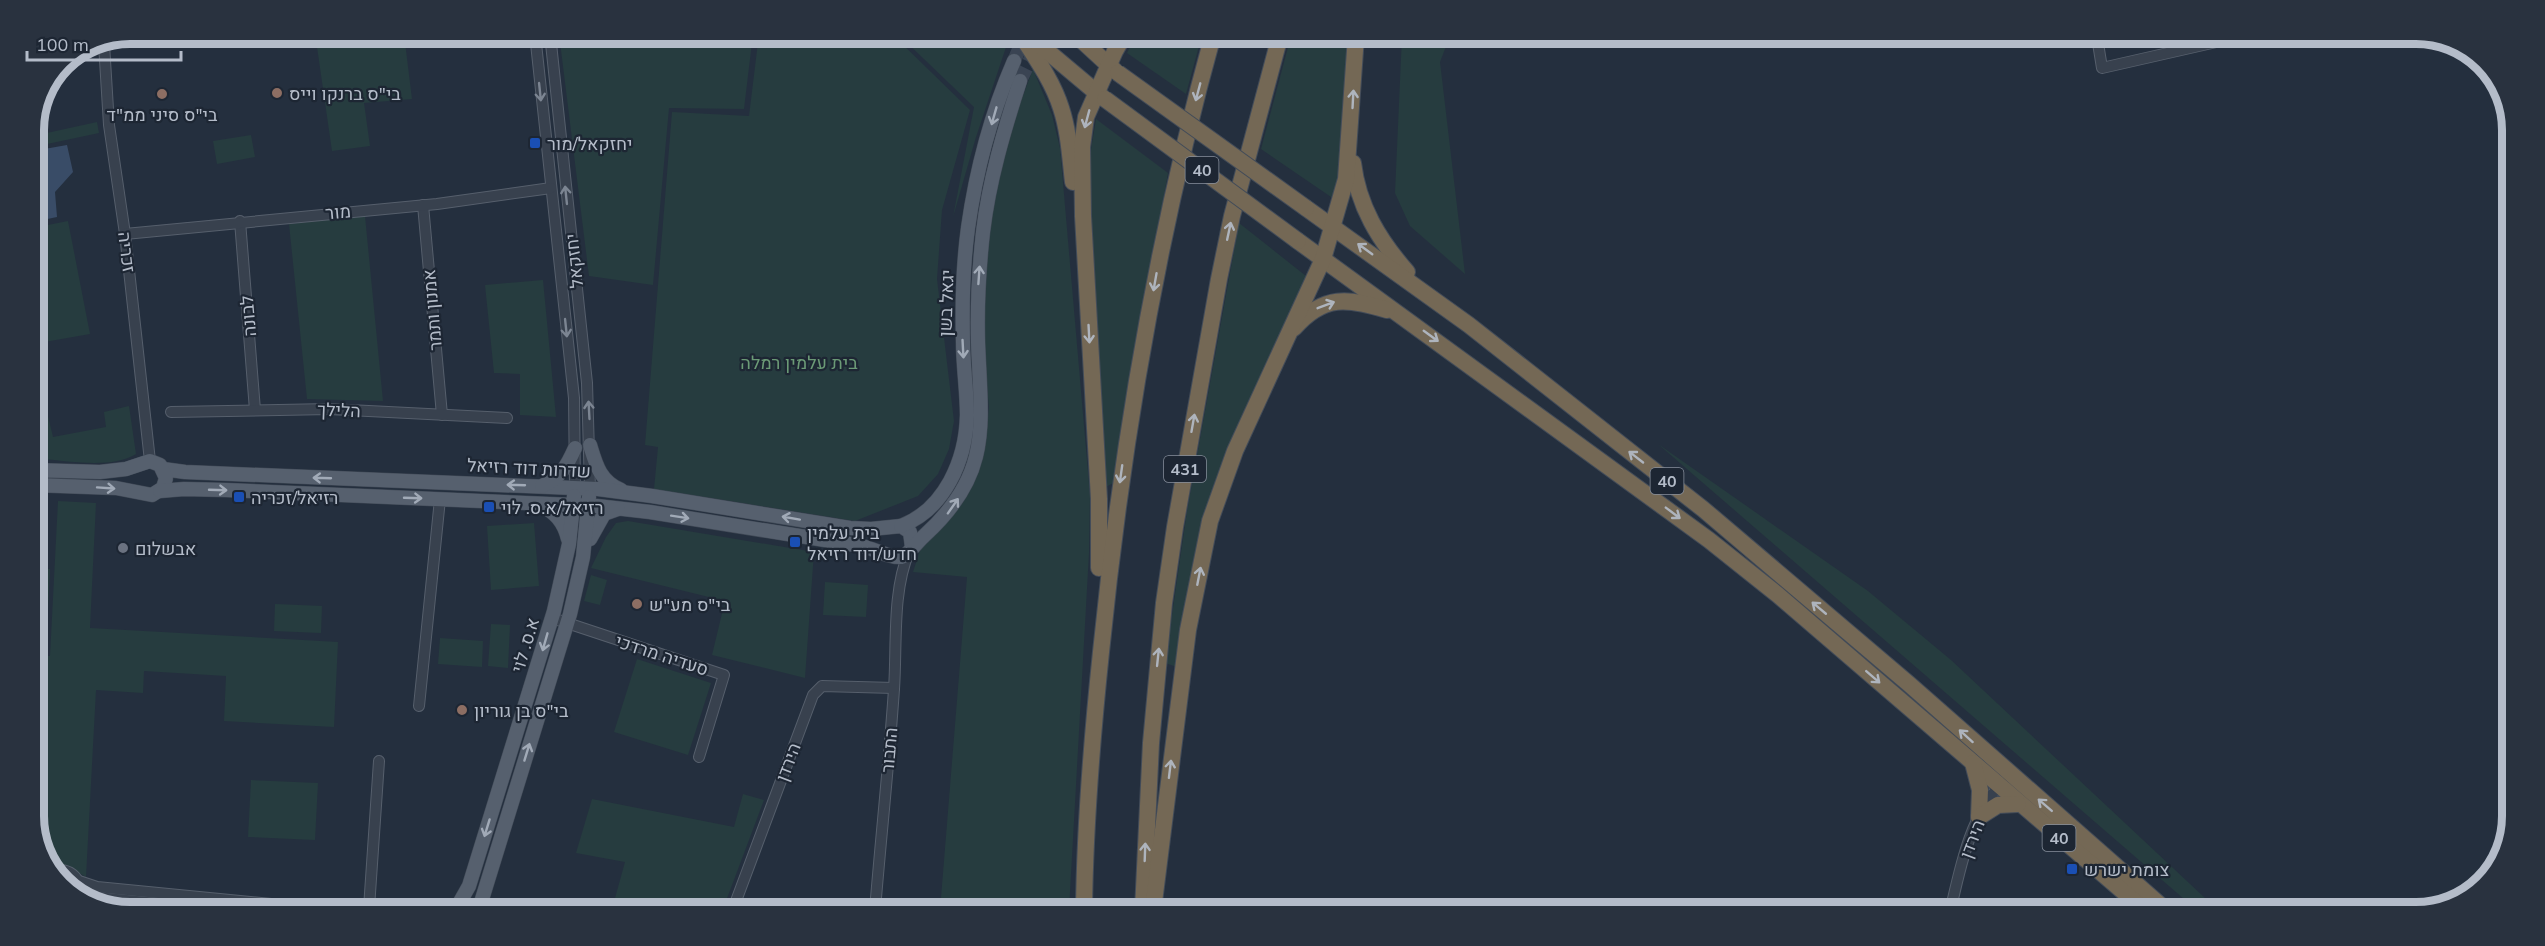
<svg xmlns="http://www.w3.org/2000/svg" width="2545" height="946" font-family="Mulish,Heebo,sans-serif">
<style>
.green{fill:#263c3f}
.water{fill:#394c67}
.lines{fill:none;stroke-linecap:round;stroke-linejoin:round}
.major-tunnel{stroke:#3a4453;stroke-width:14;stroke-dasharray:14 7;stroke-linecap:butt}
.minor-casing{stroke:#565f6c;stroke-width:12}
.major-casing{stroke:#414a57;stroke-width:15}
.highway-casing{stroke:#434c59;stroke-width:18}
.minor{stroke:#38414e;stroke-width:10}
.major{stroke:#56606e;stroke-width:14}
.highway{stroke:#746855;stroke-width:16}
.highway-bridge-casing{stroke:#434c59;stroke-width:18;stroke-linecap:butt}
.highway-bridge{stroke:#746855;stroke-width:16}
.oneway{stroke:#7c8592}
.oneway2{stroke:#aeb4bd}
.oneway3{stroke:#a1aab7}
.education-dot{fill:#8d6e63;stroke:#1d2633;stroke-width:2}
.transit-dot{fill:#1a4fb4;stroke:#1d2633;stroke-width:2}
.worship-dot{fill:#6b7280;stroke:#1d2633;stroke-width:2}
.labels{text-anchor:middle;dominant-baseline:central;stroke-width:4.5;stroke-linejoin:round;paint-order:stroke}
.shield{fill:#1d2633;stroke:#878f9c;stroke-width:1.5}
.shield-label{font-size:16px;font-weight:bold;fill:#b4bcc9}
.poi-label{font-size:18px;fill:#b4bcc9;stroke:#1d2633;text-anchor:start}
.street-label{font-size:18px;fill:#b4bcc9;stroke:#1d2633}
.park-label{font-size:18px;fill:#6b9a76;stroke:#1d2633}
.rim{fill:none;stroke:#b4bcc9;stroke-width:8}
</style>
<rect width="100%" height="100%" fill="#242f3e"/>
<g class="green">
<path d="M315,33l89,1 8,65 -48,4 6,43 -38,5z"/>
<path d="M559,34h194l-9,75 -75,-1 -16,177 -64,-9z"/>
<path d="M759,34l134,1 77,75 -28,100 -5,69 17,142 -5,28 -11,25 -20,22 -63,25 -201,-32 4,-42 -13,-2 27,-333 77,4z"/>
<path d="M899,35h97l10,12 -30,90 -23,80 21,-110z"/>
<path d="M1136,35h66l-16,59 -59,-41z"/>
<path d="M1291,36h59l-11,140 -5,23 -73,-50z"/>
<path d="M1402,36h48l-10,26 25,212 -55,-48 -15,-33z"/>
<path d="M1033,69l19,46 8,33 30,347 -1,58 -20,357h-129l27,-333 -54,-5 10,-31 56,-76 7,-27 3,-31 -8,-77 5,-70 9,-68 15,-62z"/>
<path d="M1096,119l72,54 -53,309 -11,6 -15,-327z"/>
<path d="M97,122l2,11 -66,14v-11z"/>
<path d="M251,135l4,22 -38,7 -4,-23z"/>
<path d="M365,216l18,185 -76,-2 -18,-175z"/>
<path d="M68,221l22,113 -57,10v-116z"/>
<path d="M1239,223l67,53 -92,208 -10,33 -27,150 -12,-4 22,-152z"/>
<path d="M543,280l13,137 -36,-2v-41l-26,-1 -9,-88z"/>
<path d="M36,366l17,71 53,-10 -2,-15 25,-6 7,48c-25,16 -73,6 -103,4v-91z"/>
<path d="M1658,444l210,147 83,69 270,253 -22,-1z"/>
<path d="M58,501l38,2 -6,125 248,14 -4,85 -110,-6 2,-45 -82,-5 -1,22 -47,-3 -10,187 -20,-12 -16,3 -11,-31 4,-79 -10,-1v-102l17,1z"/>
<path d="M628,521l186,31 -9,126 -93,-23 13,-54 -134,-33 15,-31 10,-14z"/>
<path d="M534,523l5,63 -48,4 -4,-64z"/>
<path d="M33,568l17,1 -4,82h-13z"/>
<path d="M591,575l16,5 -7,25 -16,-4z"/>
<path d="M825,582l43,3 -2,32 -43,-2z"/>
<path d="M275,604l47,2 -1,27 -47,-2z"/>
<path d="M491,624l19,1 -2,43 -20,-2z"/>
<path d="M440,638l43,3 -1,26 -44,-3z"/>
<path d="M637,659l74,24 -23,72 -74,-23z"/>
<path d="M251,780l67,3 -3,57 -67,-3z"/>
<path d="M743,794l21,6 -41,109h-111l13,-47 -49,-9 16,-54 142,28z"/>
</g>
<path class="water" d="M67,145l6,27 -18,20 2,25 -24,5v-71z"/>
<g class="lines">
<g class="major-tunnel">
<path d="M1014,61l11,-26"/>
<path d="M1020,81l22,-46"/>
</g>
<g class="minor-casing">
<g id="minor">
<path d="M535,34l39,364 1,90"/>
<path d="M550,34l37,349 3,106"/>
<path d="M2097,37l5,31 132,-30"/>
<path d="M104,44l5,81 16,109 25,227"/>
<path d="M423,205l19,210"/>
<path d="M240,221l15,189"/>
<path d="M125,234l312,-30 114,-16"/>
<path d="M171,412l158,-3 178,9"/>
<path d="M552,618l172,57 -25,82"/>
<path d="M419,706l21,-207"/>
<path d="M52,872c16,-6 30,5 27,22"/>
<path d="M79,881l18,6 215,21"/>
<path d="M85,898l11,-1 110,11"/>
<path d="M369,908l10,-147"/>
<path d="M733,909l80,-214 9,-9 72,2"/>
<path d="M875,910c6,-74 14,-147 19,-221 3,-42 -2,-98 15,-137"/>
<path d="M1950,912c10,-43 20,-97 52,-129"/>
</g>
</g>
<g class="major-casing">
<g id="major">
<path d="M590,445c6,20 10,36 31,45"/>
<path d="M163,469l22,3 413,17 54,7 198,32 21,1 30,-3 9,6 2,15"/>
<path d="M33,470l67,2 26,-3 24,-8 10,4 6,13 -3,10 -11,7 -36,-7 -83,-3"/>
<path d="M542,486c19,-9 25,-20 33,-38"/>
<path d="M160,491l24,-2 42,1 371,16 53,6 212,34c13,3 27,12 40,11 9,-5 15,-15 23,-22 68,-62 56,-111 53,-193 -1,-37 1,-74 5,-110 6,-51 21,-102 37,-151"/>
<path d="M540,505c15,7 24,17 28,34"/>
<path d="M901,526c44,-17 65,-66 66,-111 0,-24 -4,-49 -4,-73 -1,-38 0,-77 5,-114 8,-57 23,-114 46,-167"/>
<path d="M590,539l14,-25 14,-5"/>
<path d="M456,909l13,-23 85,-275 15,-67 5,-48"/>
<path d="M479,909l91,-295 13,-57 6,-60"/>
</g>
</g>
<g class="highway-casing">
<g id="highway">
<path d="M1021,35c15,23 32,47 40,73 8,24 9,49 12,74"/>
<path d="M1028,35l75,63"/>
<path d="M1076,35l39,36"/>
<path d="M1353,163c5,43 26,77 54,109"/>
<path d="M1306,208l163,117 234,184 206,175 259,228"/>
<path d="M1298,241l411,299 69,55 369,317"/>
<path d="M1294,328c30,-34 54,-30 93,-18"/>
<path d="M1099,568v-69l-16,-283 -1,-69 4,-30 29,-66 9,-16"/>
<path d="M1973,763l7,27 -1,27"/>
<path d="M1979,817l19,-12 20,-1"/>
<path d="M1084,910c1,-87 8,-172 17,-258 21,-209 56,-415 112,-617"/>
<path d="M1143,910l8,-167 13,-140 11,-76 44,-248 13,-63 48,-180"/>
<path d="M1153,910l35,-280 22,-109 25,-70 88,-192 23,-80 10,-143"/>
</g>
</g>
<use href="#minor" class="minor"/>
<use href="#major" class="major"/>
<use href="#highway" class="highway"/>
<g class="highway-bridge-casing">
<g id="highway-bridge">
<path d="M1118,73l188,135"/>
<path d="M1105,99l193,142"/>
</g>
</g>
<use href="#highway-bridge" class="highway-bridge"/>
</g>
<defs><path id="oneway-shaft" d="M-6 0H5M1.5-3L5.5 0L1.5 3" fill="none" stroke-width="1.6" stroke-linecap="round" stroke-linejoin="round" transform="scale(1.5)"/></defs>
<g class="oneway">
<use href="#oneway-shaft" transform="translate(540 92) rotate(84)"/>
<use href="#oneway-shaft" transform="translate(566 195) rotate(-96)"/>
<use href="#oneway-shaft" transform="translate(566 328) rotate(84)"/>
<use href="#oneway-shaft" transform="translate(589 410) rotate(-93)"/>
</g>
<g class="oneway2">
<use href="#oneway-shaft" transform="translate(1198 92) rotate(105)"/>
<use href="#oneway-shaft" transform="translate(1353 99) rotate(-87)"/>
<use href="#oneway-shaft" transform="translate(1087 119) rotate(105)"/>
<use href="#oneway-shaft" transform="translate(1229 231) rotate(-78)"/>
<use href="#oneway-shaft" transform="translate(1365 249) rotate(-144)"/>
<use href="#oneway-shaft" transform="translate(1155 282) rotate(100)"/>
<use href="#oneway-shaft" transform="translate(1326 305) rotate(-21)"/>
<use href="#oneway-shaft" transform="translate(1089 334) rotate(87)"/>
<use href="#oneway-shaft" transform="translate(1431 336) rotate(36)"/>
<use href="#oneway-shaft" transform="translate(1193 423) rotate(-80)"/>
<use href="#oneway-shaft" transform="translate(1636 457) rotate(-142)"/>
<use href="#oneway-shaft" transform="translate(1121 474) rotate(98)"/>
<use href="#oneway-shaft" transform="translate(1673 513) rotate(37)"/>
<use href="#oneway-shaft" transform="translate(1199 576) rotate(-79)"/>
<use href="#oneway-shaft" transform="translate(1819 608) rotate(-140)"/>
<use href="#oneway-shaft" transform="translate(1158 657) rotate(-84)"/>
<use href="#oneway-shaft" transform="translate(1873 677) rotate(41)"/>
<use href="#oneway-shaft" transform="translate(1966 736) rotate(-138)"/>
<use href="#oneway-shaft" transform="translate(1170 769) rotate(-83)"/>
<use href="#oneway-shaft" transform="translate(2045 805) rotate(-139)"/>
<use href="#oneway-shaft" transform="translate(1145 852) rotate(-88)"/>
</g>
<g class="oneway3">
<use href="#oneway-shaft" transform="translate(994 116) rotate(106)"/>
<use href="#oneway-shaft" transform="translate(979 275) rotate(-86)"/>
<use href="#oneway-shaft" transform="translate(963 349) rotate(87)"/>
<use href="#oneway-shaft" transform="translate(322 478) rotate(-178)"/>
<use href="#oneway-shaft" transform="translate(516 485) rotate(-178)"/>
<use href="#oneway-shaft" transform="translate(106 488) rotate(4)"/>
<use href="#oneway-shaft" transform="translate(218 490) rotate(2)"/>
<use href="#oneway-shaft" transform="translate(413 498) rotate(2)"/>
<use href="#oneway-shaft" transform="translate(953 506) rotate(-55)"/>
<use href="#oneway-shaft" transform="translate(680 517) rotate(9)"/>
<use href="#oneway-shaft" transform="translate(791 518) rotate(-170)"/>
<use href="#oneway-shaft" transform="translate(545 642) rotate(106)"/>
<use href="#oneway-shaft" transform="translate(527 752) rotate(-73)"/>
<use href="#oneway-shaft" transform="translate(487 828) rotate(107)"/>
</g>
<g class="education-dot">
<circle cx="277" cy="93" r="6"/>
<circle cx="162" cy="94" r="6"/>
<circle cx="637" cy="604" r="6"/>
<circle cx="462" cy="710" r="6"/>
</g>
<g class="transit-dot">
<rect x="529" y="137" width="12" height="12" rx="3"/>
<rect x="233" y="491" width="12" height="12" rx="3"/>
<rect x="483" y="501" width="12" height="12" rx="3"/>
<rect x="789" y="536" width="12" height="12" rx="3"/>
<rect x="2066" y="863" width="12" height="12" rx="3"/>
</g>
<circle class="worship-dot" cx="123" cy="548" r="6"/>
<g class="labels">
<g class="shield">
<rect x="1185.5" y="157" width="33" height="26" rx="4.5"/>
<rect x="1164" y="456" width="42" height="26" rx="4.5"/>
<rect x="1650.5" y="468" width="33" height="26" rx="4.5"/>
<rect x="2042.5" y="825" width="33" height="26" rx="4.5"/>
</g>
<g class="shield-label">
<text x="1202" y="170">40</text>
<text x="1185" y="469">431</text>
<text x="1667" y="481">40</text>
<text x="2059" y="838">40</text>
</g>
<g class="poi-label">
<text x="289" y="93">בי"ס ברנקו וייס</text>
<text x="162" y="114" text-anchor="middle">בי"ס סיני ממ"ד</text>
<text x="547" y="143">יחזקאל/מור</text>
<text x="251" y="497">רזיאל/זכריה</text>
<text x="501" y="507">רזיאל/א.ס. לוי</text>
<text x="807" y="532">בית עלמין<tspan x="807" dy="21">חדש/דוד רזיאל</tspan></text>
<text x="135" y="548">אבשלום</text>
<text x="649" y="604">בי"ס מע"ש</text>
<text x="474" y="710">בי"ס בן גוריון</text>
<text x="2084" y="869">צומת ישרש</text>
</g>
<g class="street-label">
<text transform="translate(338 212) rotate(-5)">מור</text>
<text transform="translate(127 252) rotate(83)">זכריה</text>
<text transform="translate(574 261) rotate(-96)">יחזקאל</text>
<text transform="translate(946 303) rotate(-88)">יגאל בשן</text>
<text transform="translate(432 310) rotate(-95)">אמנון ותמר</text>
<text transform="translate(248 316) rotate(-95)">לבונה</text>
<text transform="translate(339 410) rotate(2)">הלילך</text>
<text transform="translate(529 468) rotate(3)">שדרות דוד רזיאל</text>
<text transform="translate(525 645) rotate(-73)">א.ס. לוי</text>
<text transform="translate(662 655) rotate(18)">סעדיה מרדכי</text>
<text transform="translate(889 750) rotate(-85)">התבור</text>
<text transform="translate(788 762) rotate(-69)">הירדן</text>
<text transform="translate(1972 839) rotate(-69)">הירדן</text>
</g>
<g class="park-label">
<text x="799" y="362">בית עלמין רמלה</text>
</g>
</g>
<path d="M0 0H2545V946H0ZM130 44H2416A86 86 0 0 1 2502 130V816A86 86 0 0 1 2416 902H130A86 86 0 0 1 44 816V130A86 86 0 0 1 130 44Z" fill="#29323f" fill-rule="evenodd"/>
<path class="rim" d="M130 44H2416A86 86 0 0 1 2502 130V816A86 86 0 0 1 2416 902H130A86 86 0 0 1 44 816V130A86 86 0 0 1 130 44Z"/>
<path d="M27 51v9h154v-9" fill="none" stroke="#b4bcc9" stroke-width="3"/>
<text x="36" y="51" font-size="18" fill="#b4bcc9" stroke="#1d2633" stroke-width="4.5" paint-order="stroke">100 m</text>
</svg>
